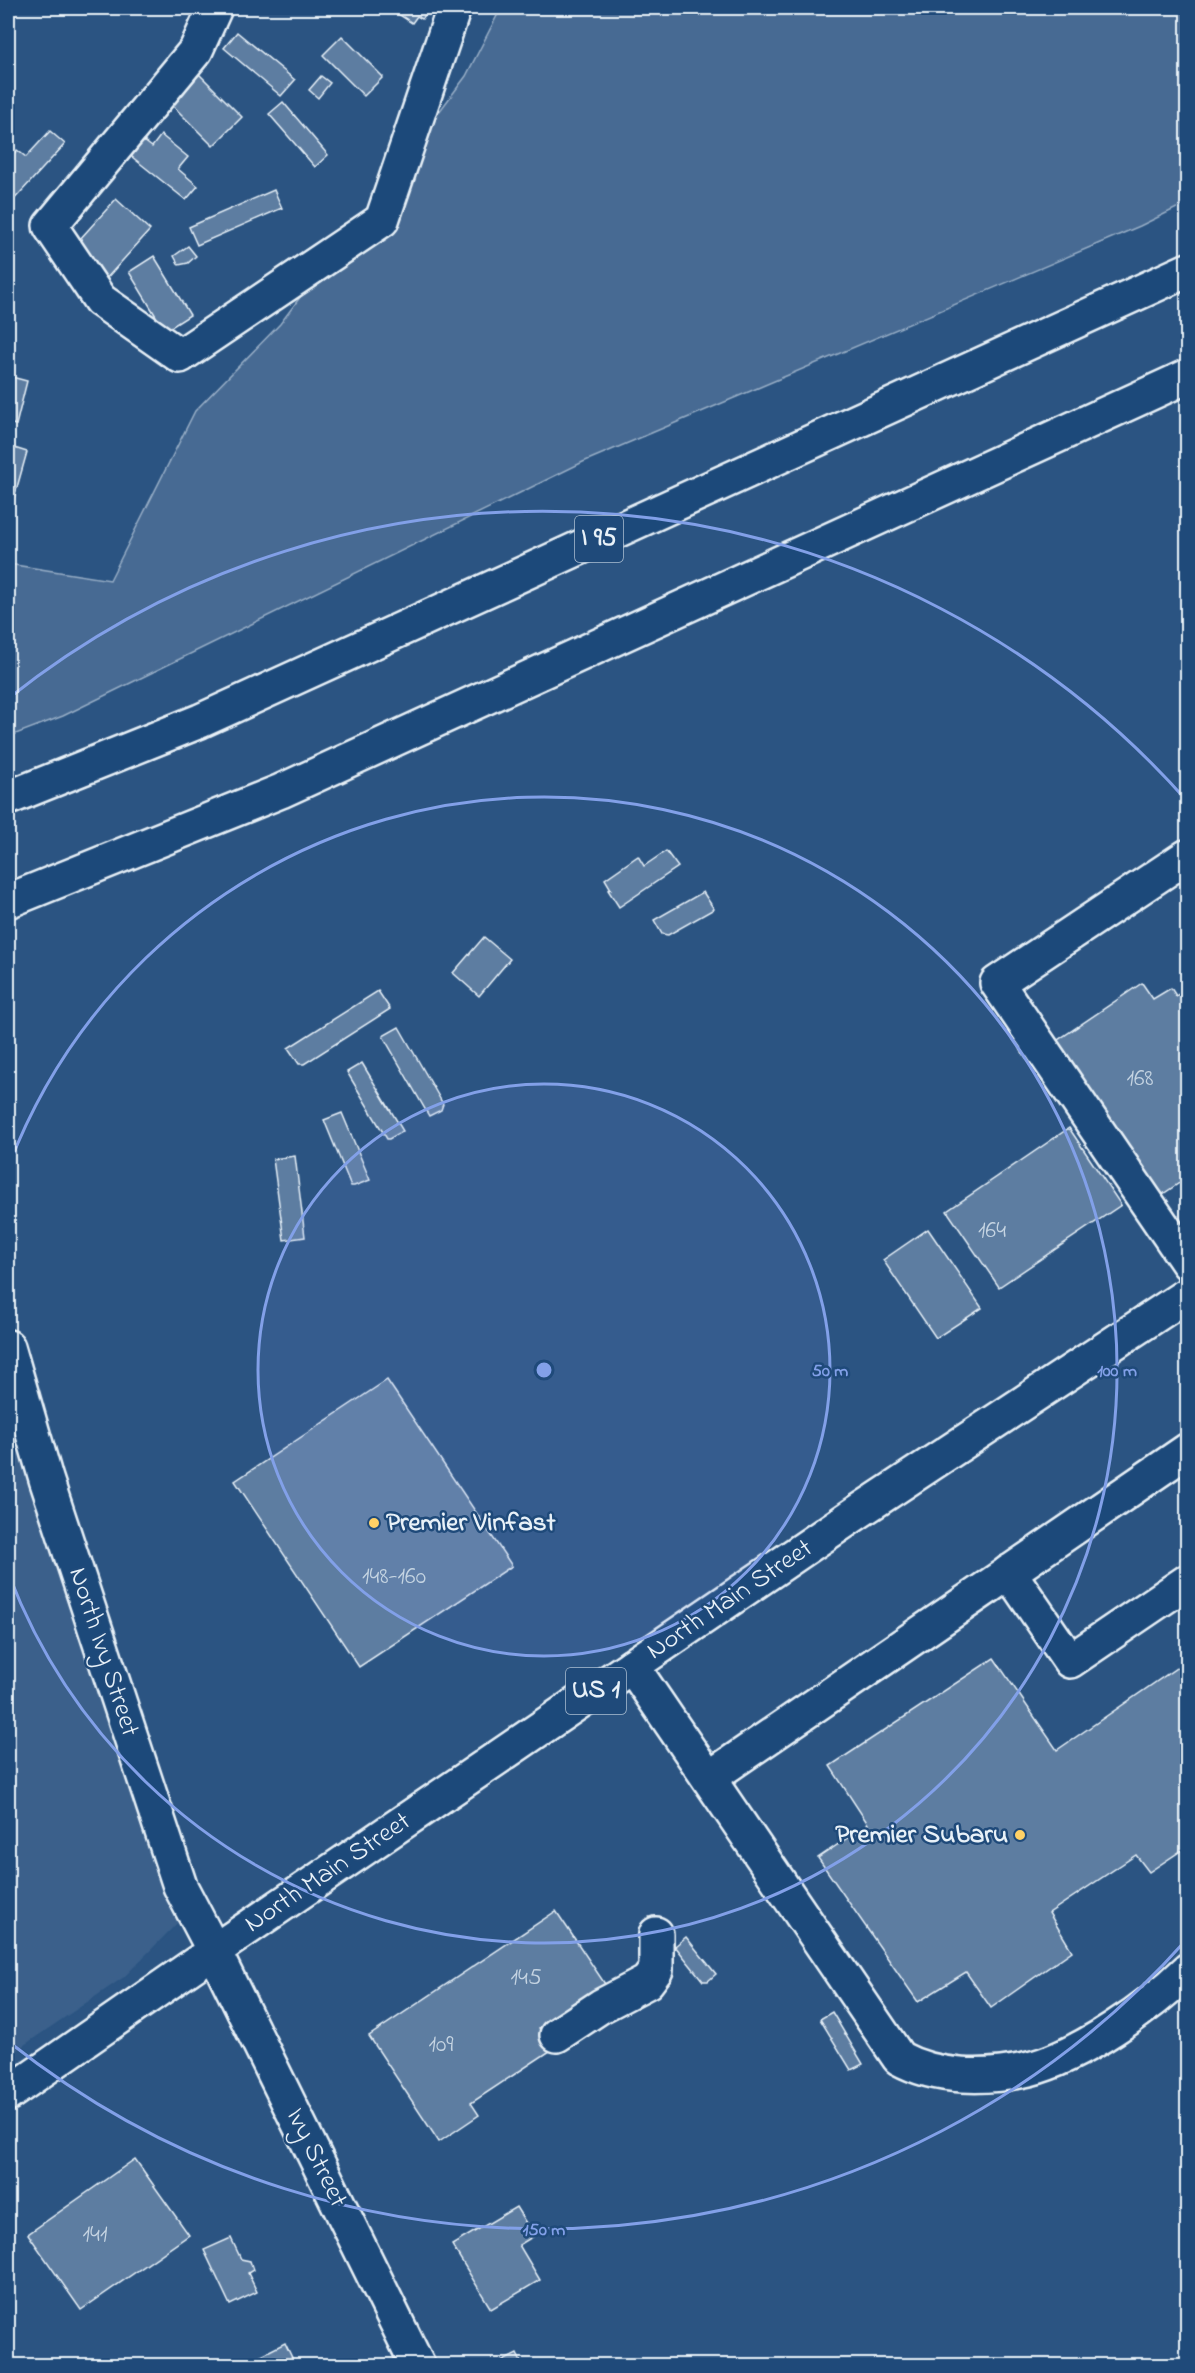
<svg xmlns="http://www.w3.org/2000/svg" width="1195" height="2373" font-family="'Indie Flower',sans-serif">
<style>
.built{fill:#3a608b}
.green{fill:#476b93;stroke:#98aec6;stroke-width:1.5}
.building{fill:#5d7da1;stroke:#e8f1f8;stroke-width:1.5}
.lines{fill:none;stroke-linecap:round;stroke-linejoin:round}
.minor-casing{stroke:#e8f1f8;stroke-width:38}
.major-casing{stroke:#e8f1f8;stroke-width:38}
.highway-casing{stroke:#e8f1f8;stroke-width:38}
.minor{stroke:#1f4a7a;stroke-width:33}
.major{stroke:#1f4a7a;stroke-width:33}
.highway{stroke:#1f4a7a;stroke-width:33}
.ring{fill:none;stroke:#82a0e8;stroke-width:3}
.poi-dot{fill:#ffd166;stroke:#1f4a7a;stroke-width:2}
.labels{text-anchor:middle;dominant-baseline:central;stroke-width:5;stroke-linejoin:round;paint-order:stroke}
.number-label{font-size:24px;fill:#c5d4e2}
.shield{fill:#1f4a7a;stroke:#acbfd2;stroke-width:1.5}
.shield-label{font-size:26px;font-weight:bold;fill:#e8f1f8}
.poi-label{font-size:27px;font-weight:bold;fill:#e8f1f8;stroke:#1f4a7a;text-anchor:start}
.street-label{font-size:27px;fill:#e8f1f8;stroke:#1f4a7a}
.centre{fill:#82a0e8;stroke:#1f4a7a;stroke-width:3}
.ring-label{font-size:18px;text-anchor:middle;font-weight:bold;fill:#82a0e8;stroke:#1f4a7a;stroke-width:5;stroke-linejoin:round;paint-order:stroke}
</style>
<rect width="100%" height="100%" fill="#2b5482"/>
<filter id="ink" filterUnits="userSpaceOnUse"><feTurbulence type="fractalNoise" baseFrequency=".0167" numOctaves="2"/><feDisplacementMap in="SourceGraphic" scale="12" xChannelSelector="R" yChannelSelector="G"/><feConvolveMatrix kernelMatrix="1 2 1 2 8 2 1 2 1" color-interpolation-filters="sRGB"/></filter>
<g filter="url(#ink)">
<path class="built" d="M8,1395l183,514 -67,68 -116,79z"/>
<path class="green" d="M501,8h686v195l-47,23 -557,236 -520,254 -55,21v-173l102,16 85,-169 85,-87 186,-248z"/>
<g class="building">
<path d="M389,8h41l-8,11 -5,-3 -5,7z"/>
<path d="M237,32l58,48 -14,16 -57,-48z"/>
<path d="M342,36l41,41 -19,19 -41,-41z"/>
<path d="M194,69l48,48 -29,29 -48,-48z"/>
<path d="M321,76l9,7 -12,15 -9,-8z"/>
<path d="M283,102l45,53 -13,12 -46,-53z"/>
<path d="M50,131l15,13 -56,61 -1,-2v-43l9,-10 9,7z"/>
<path d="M135,134l17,13 9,-12 27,22 -10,12 20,17 -12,14 -64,-51z"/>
<path d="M274,190l8,18 -85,37 -8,-18z"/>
<path d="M116,199l34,31 -45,50 -34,-31z"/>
<path d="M188,246l8,10 -8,7 -9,2 -5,-9z"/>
<path d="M154,256l36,59 -25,16 -36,-59z"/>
<path d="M8,376l19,5 -11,44 -8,-2z"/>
<path d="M8,446l19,6 -15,53 -4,-1z"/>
<path d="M666,851l12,16 -59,40 -11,-17 3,-1 -6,-10 33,-23 6,10z"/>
<path d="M703,892l11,17 -46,26 -6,-1 -8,-14z"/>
<path d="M484,937l26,22 -31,37 -26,-23z"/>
<path d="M1142,983l11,16 18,-11 5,8 8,-6 4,5v182l-28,19 -105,-154z"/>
<path d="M378,991l12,18 -86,55h-5l-11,-16z"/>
<path d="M399,1027l44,77 -2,6 -12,6 -46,-80z"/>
<path d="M362,1063l41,68 -14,8h-2l-40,-67z"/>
<path d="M342,1113l28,67 -16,6h-3l-27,-66z"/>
<path d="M1069,1128l52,77 -122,82 -52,-76z"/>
<path d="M295,1156l10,81 -21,3 -11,-81z"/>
<path d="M928,1229l54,79 -46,30 -53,-78z"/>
<path d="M387,1380l125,186 -153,101 -124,-186z"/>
<path d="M994,1658l63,92 131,-90v186l-39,26 -13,-17 -87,58 23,38 -81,57 -25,-36 -48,30 -100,-144 50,-34 -38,-58z"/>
<path d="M556,1911l49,73 -66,44 14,21 -82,54 8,12 -40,27 -70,-106z"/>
<path d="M686,1937l30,37 -8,7h-5l-28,-35z"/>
<path d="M832,2012l31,52 -12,6 -31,-51z"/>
<path d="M135,2159l54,76 -108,75 -53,-76z"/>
<path d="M516,2207l18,29 -15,9 21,35 -49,29 -39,-64z"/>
<path d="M231,2238l10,21 9,2 3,9 -5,3 9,19 -27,13 -26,-55z"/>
<path d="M285,2343l11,23h-56z"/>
<path d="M517,2354l6,12h-30z"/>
</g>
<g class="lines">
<g class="minor-casing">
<g id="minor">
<path d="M215,8l-19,42 -146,176 50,74 80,56 202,-136 72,-212"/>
<path d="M1188,860l-2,-3 -189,126 191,280"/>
<path d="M8,1347l38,132 134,407 34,65 204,415"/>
<path d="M1009,1572l61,89 118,-80"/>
<path d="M632,1666l267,392c38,21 88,21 130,11 50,-12 122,-63 159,-99"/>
<path d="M709,1778l479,-328"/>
<path d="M557,2035l44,-29 46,-24 9,-12v-36"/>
</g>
</g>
<g class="major-casing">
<path id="major" d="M8,2094l206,-143 641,-437 333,-220"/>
</g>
<g class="highway-casing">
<g id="highway">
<path d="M8,798l192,-77 988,-451"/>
<path d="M8,901l273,-110 907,-415"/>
</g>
</g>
<use href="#minor" class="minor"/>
<use href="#major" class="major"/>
<use href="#highway" class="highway"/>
</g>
</g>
<circle cx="544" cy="1370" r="286" fill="#82a0e8" fill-opacity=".12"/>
<g class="ring">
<circle cx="544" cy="1370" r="286"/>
<path d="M9 1165A573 573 0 1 1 9 1575"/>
<path d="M1187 1939A859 859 0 0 1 9 2042M9 698A859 859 0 0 1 1187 801"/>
</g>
<g class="poi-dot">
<circle cx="374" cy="1523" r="6"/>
<circle cx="1020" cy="1835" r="6"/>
</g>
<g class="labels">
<g class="number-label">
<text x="1140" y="1079">168</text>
<text x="992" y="1231">164</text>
<text x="394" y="1577">148-160</text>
<text x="526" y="1978">145</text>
<text x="441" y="2045">109</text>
<text x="95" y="2235">141</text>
</g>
<g class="shield">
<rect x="575" y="516" width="48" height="46" rx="4.5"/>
<rect x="566" y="1668" width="60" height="46" rx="4.5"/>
</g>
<g class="shield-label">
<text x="599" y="539">I 95</text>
<text x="596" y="1691">US 1</text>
</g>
<g class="poi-label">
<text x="386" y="1523">Premier Vinfast</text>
<text x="1008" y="1835" text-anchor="end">Premier Subaru</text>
</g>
<g class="street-label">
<text transform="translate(730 1600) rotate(-34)">North Main Street</text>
<text transform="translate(103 1652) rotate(72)">North Ivy Street</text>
<text transform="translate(328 1873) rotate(-34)">North Main Street</text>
<text transform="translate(316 2158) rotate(64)">Ivy Street</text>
</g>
</g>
<circle cx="544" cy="1370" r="9" class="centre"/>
<g class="ring-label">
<text x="830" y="1376">50 m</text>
<text x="1117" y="1376">100 m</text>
<text x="544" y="2235">150 m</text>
</g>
<rect width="1195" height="2373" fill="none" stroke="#1f4a7a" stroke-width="30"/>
<rect x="15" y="15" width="1165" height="2343" fill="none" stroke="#e8f1f8" stroke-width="2" filter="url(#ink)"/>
</svg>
